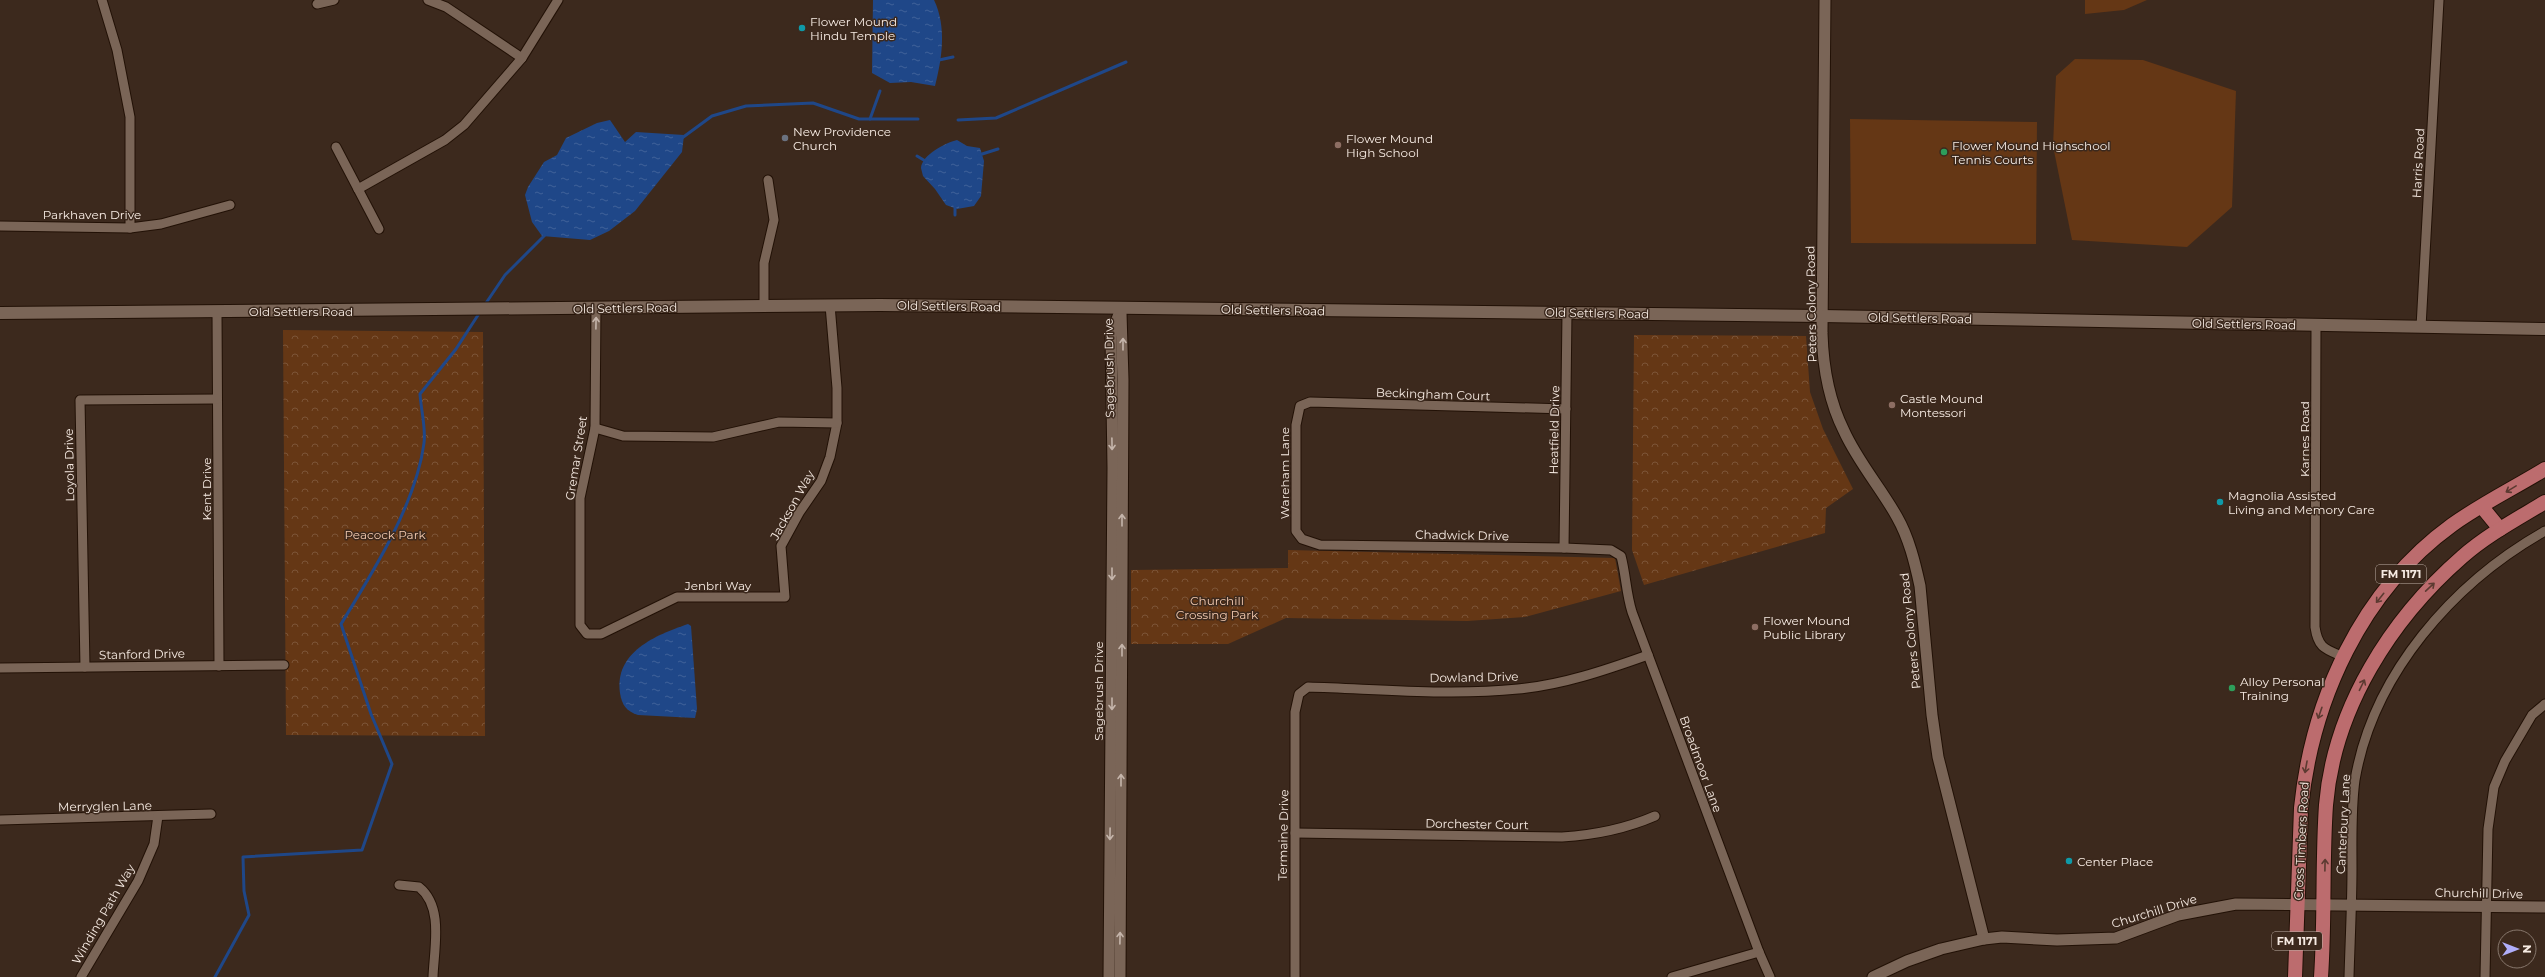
<svg xmlns="http://www.w3.org/2000/svg" width="2545" height="977" font-family="Montserrat,sans-serif">
<style>
.park{fill:url(#park-crowns)}
.pitch{fill:#653715}
.water{fill:url(#water-ripples)}
.lines{fill:none;stroke-linecap:round;stroke-linejoin:round}
.stream{stroke:#1f4788;stroke-width:3}
.minor-casing{stroke:#221106;stroke-width:11}
.tertiary-casing{stroke:#221106;stroke-width:13}
.secondary-casing{stroke:#221106;stroke-width:14}
.primary-casing{stroke:#221106;stroke-width:16}
.minor{stroke:#7a6557;stroke-width:9}
.tertiary{stroke:#7a6557;stroke-width:11}
.secondary{stroke:#7a6557;stroke-width:12}
.primary{stroke:#bc6c6e;stroke-width:14}
.oneway{stroke:#c5b5ab}
.oneway2{stroke:#5c3a31}
.culture-dot{fill:#0f9aa8;stroke:#3c291d;stroke-width:1.5}
.worship-dot{fill:#6b7280;stroke:#3c291d;stroke-width:1.5}
.education-dot{fill:#8d6e63;stroke:#3c291d;stroke-width:1.5}
.leisure-dot{fill:#2e9e5b;stroke:#3c291d;stroke-width:1.5}
.labels{text-anchor:middle;dominant-baseline:central;stroke-width:3;stroke-linejoin:round;paint-order:stroke}
.shield{fill:#3c291d;stroke:#bfb1a8;stroke-width:1}
.shield-label{font-size:11px;font-weight:bold;fill:#f7ebe3}
.poi-label{font-size:12px;fill:#f7ebe3;stroke:#3c291d;text-anchor:start}
.street-label{font-size:12px;fill:#f7ebe3;stroke:#3c291d}
.park-label{font-size:12px;fill:#f3cab0;stroke:#3c291d}
</style>
<defs>
<pattern id="park-crowns" width="20" height="18" patternUnits="userSpaceOnUse"><rect width="20" height="18" fill="#653715"/><path d="M2 6a3 3 0 1 1 6 0M12 15a3 3 0 1 1 6 0" fill="none" stroke="#7c5437"/></pattern>
<pattern id="water-ripples" width="26" height="14" patternUnits="userSpaceOnUse"><rect width="26" height="14" fill="#1f4788"/><path d="M2 4q2-2 4 0t4 0M15 11q2-2 4 0t4 0" fill="none" stroke="#406299"/></pattern>
</defs>
<rect width="100%" height="100%" fill="#3c291d"/>
<g class="park">
<path d="M283,330l200,2 2,404 -199,-1z"/>
<path d="M1634,335l172,1 4,56 13,37 30,60 -27,19 -1,25 -181,52 -12,-35z"/>
<path d="M1288,550l327,8 6,33 -96,26 -58,4 -181,-3 -58,26h-97v-74l157,-2z"/>
</g>
<g class="pitch">
<path d="M2085,0h62l-23,10 -39,4z"/>
<path d="M2075,59l68,1 93,31 -4,116 -45,40 -115,-7 -19,-94 3,-70z"/>
<path d="M1850,119l187,3 -1,122 -185,-1z"/>
</g>
<g class="water">
<path d="M873,0h61c13,27 8,59 1,86l-24,-4 -21,1 -18,-10z"/>
<path d="M610,120l15,22 11,-10 48,3 -2,17 -47,59 -26,20 -19,9 -48,-4 -10,-14 -7,-27 3,-8 16,-25 13,-7 9,-17 31,-15z"/>
<path d="M957,140l10,6 13,2 4,13 -3,35 -7,10 -17,3 -11,-4 -11,-16 -12,-13 -2,-8c1,-13 24,-25 36,-28z"/>
<path d="M688,624l3,2 6,83 -2,9 -57,-3c-12,-4 -16,-10 -18,-22 -6,-41 36,-58 68,-69z"/>
</g>
<g class="lines">
<g class="stream">
<path d="M939,60l14,-3"/>
<path d="M870,119l10,-28"/>
<path d="M958,120l38,-2 130,-56"/>
<path d="M682,138l30,-22 34,-10 67,-3 46,16h59"/>
<path d="M979,155l19,-6"/>
<path d="M917,156l10,6"/>
<path d="M955,215v-10"/>
<path d="M484,306l21,-31 40,-40"/>
<path d="M215,977l34,-62 -5,-24 -1,-34 119,-7 30,-86 -21,-50 -30,-90c32,-52 75,-120 83,-181 2,-15 -3,-33 -4,-49l36,-45 24,-37"/>
</g>
<g class="minor-casing">
<g id="minor">
<path d="M102,0l15,50 13,67v111"/>
<path d="M428,0l18,7 76,51"/>
<path d="M317,4l17,-4"/>
<path d="M336,147l43,82"/>
<path d="M358,189l87,-49 19,-15 58,-67 36,-58"/>
<path d="M0,226l130,2 31,-4 69,-19"/>
<path d="M764,306v-43l10,-43 -6,-40"/>
<path d="M596,308l-1,120 -15,70v127l7,9h14l76,-37h108l-4,-51 18,-33 22,-32 9,-24 7,-34v-35l-7,-83"/>
<path d="M217,312l2,354"/>
<path d="M2316,325l-1,302c3,21 10,22 29,30"/>
<path d="M2421,327l18,-327"/>
<path d="M1566,409l-256,-7 -10,4 -4,19v106l6,8 18,6 244,3 47,2 10,6c5,19 5,37 11,56l127,340 11,25"/>
<path d="M595,428l28,8 90,1 66,-15 58,1"/>
<path d="M1564,548l3,-235"/>
<path d="M85,667l-5,-267 137,-1"/>
<path d="M0,668l284,-3"/>
<path d="M0,820l211,-6"/>
<path d="M1295,833l267,4c33,-2 63,-8 93,-21"/>
<path d="M399,885l20,2c25,20 15,61 14,90"/>
<path d="M81,977l57,-96 16,-37 4,-28"/>
<path d="M1295,977v-265l4,-18 9,-7c69,2 142,9 210,2 44,-4 88,-19 130,-34"/>
<path d="M1672,977l87,-25"/>
<path d="M2349,977c1,-36 3,-73 3,-109 0,-29 -1,-59 3,-88 18,-106 98,-197 190,-249"/>
<path d="M2485,977l3,-148 6,-42 11,-26 27,-46 13,-11"/>
</g>
</g>
<g class="tertiary-casing">
<g id="tertiary">
<path d="M1825,0l-3,333c1,34 7,68 22,98 14,31 37,57 53,86 12,21 18,46 23,69l12,129 6,42 46,182"/>
<path d="M1109,977l4,-509 -2,-132 10,-28"/>
<path d="M1120,977l3,-597 -2,-67"/>
<path d="M1873,977l34,-16 34,-12 43,-10 18,-2 55,3 59,-2 62,-23 58,-11 309,3"/>
</g>
</g>
<g class="secondary-casing">
<path id="secondary" d="M0,313l880,-8 942,11 723,13"/>
</g>
<g class="primary-casing">
<g id="primary">
<path d="M2482,507l18,22"/>
<path d="M2295,977l6,-169c11,-108 60,-217 151,-283 29,-21 62,-37 93,-56"/>
<path d="M2321,977c4,-57 1,-115 5,-172 8,-97 65,-186 136,-248 25,-22 55,-38 83,-55"/>
</g>
</g>
<use href="#minor" class="minor"/>
<use href="#tertiary" class="tertiary"/>
<use href="#secondary" class="secondary"/>
<use href="#primary" class="primary"/>
</g>
<defs><path id="oneway-shaft" d="M-6 0H5M1.5-3L5.5 0L1.5 3" fill="none" stroke-width="1.6" stroke-linecap="round" stroke-linejoin="round"/></defs>
<g class="oneway">
<use href="#oneway-shaft" transform="translate(596 323) rotate(-89)"/>
<use href="#oneway-shaft" transform="translate(1123 344) rotate(-90)"/>
<use href="#oneway-shaft" transform="translate(1112 444) rotate(89)"/>
<use href="#oneway-shaft" transform="translate(1122 520) rotate(-90)"/>
<use href="#oneway-shaft" transform="translate(1112 574) rotate(90)"/>
<use href="#oneway-shaft" transform="translate(1122 650) rotate(-90)"/>
<use href="#oneway-shaft" transform="translate(1112 704) rotate(90)"/>
<use href="#oneway-shaft" transform="translate(1121 780) rotate(-90)"/>
<use href="#oneway-shaft" transform="translate(1110 834) rotate(91)"/>
<use href="#oneway-shaft" transform="translate(1120 938) rotate(-89)"/>
</g>
<g class="oneway2">
<use href="#oneway-shaft" transform="translate(2511 489) rotate(149)"/>
<use href="#oneway-shaft" transform="translate(2430 587) rotate(-43)"/>
<use href="#oneway-shaft" transform="translate(2380 598) rotate(129)"/>
<use href="#oneway-shaft" transform="translate(2362 685) rotate(-64)"/>
<use href="#oneway-shaft" transform="translate(2320 713) rotate(109)"/>
<use href="#oneway-shaft" transform="translate(2306 767) rotate(100)"/>
<use href="#oneway-shaft" transform="translate(2325 865) rotate(-89)"/>
</g>
<g class="culture-dot">
<circle cx="802" cy="28" r="4"/>
<circle cx="2220" cy="502" r="4"/>
<circle cx="2069" cy="861" r="4"/>
</g>
<circle class="worship-dot" cx="785" cy="138" r="4"/>
<g class="education-dot">
<circle cx="1338" cy="145" r="4"/>
<circle cx="1892" cy="405" r="4"/>
<circle cx="1755" cy="627" r="4"/>
</g>
<g class="leisure-dot">
<circle cx="1944" cy="152" r="4"/>
<circle cx="2232" cy="688" r="4"/>
</g>
<g class="labels">
<g class="shield">
<rect x="2376" y="565" width="50" height="18" rx="3"/>
<rect x="2272" y="932" width="50" height="18" rx="3"/>
</g>
<g class="shield-label">
<text x="2401" y="574">FM 1171</text>
<text x="2297" y="941">FM 1171</text>
</g>
<g class="poi-label">
<text x="810" y="21">Flower Mound<tspan x="810" dy="14">Hindu Temple</tspan></text>
<text x="793" y="131">New Providence<tspan x="793" dy="14">Church</tspan></text>
<text x="1346" y="138">Flower Mound<tspan x="1346" dy="14">High School</tspan></text>
<text x="1952" y="145">Flower Mound Highschool<tspan x="1952" dy="14">Tennis Courts</tspan></text>
<text x="1900" y="398">Castle Mound<tspan x="1900" dy="14">Montessori</tspan></text>
<text x="2228" y="495">Magnolia Assisted<tspan x="2228" dy="14">Living and Memory Care</tspan></text>
<text x="1763" y="620">Flower Mound<tspan x="1763" dy="14">Public Library</tspan></text>
<text x="2240" y="681">Alloy Personal<tspan x="2240" dy="14">Training</tspan></text>
<text x="2077" y="861">Center Place</text>
</g>
<g class="street-label">
<text transform="translate(2418 163) rotate(-87)">Harris Road</text>
<text x="92" y="214">Parkhaven Drive</text>
<text transform="translate(1811 304) rotate(-91)">Peters Colony Road</text>
<text transform="translate(949 306) rotate(1)">Old Settlers Road</text>
<text transform="translate(625 308) rotate(-1)">Old Settlers Road</text>
<text transform="translate(1273 310) rotate(1)">Old Settlers Road</text>
<text x="301" y="311">Old Settlers Road</text>
<text transform="translate(1597 313) rotate(1)">Old Settlers Road</text>
<text transform="translate(1920 318) rotate(1)">Old Settlers Road</text>
<text transform="translate(2244 324) rotate(1)">Old Settlers Road</text>
<text transform="translate(1109 368) rotate(-91)">Sagebrush Drive</text>
<text transform="translate(1433 394) rotate(2)">Beckingham Court</text>
<text transform="translate(1554 430) rotate(-89)">Heatfield Drive</text>
<text transform="translate(2304 439) rotate(-90)">Karnes Road</text>
<text transform="translate(576 458) rotate(-81)">Gremar Street</text>
<text transform="translate(69 465) rotate(-91)">Loyola Drive</text>
<text transform="translate(1284 473) rotate(-90)">Wareham Lane</text>
<text transform="translate(206 489) rotate(-90)">Kent Drive</text>
<text transform="translate(792 505) rotate(-61)">Jackson Way</text>
<text transform="translate(1462 535) rotate(1)">Chadwick Drive</text>
<text x="718" y="585">Jenbri Way</text>
<text transform="translate(1910 631) rotate(-96)">Peters Colony Road</text>
<text transform="translate(142 654) rotate(-1)">Stanford Drive</text>
<text transform="translate(1474 677) rotate(-1)">Dowland Drive</text>
<text transform="translate(1098 691) rotate(-90)">Sagebrush Drive</text>
<text transform="translate(1701 764) rotate(70)">Broadmoor Lane</text>
<text transform="translate(105 806) rotate(-1)">Merryglen Lane</text>
<text transform="translate(1477 824) rotate(1)">Dorchester Court</text>
<text transform="translate(2343 824) rotate(-87)">Canterbury Lane</text>
<text transform="translate(1283 835) rotate(-89)">Termaine Drive</text>
<text transform="translate(2301 841) rotate(-87)">Cross Timbers Road</text>
<text transform="translate(2479 893) rotate(1)">Churchill Drive</text>
<text transform="translate(2154 911) rotate(-17)">Churchill Drive</text>
<text transform="translate(103 914) rotate(-60)">Winding Path Way</text>
</g>
<g class="park-label">
<text x="385" y="534">Peacock Park</text>
<text x="1217" y="600">Churchill<tspan x="1217" dy="14">Crossing Park</tspan></text>
</g>
</g>
<g transform="translate(2517 949) rotate(90)"><circle r="19" fill="#3c291d" stroke="#87776c"/>
<path d="M0-3L7 15L0 10L-7 15Z" fill="#b0aefa"/>
<text y="-6" font-size="11" font-weight="bold" text-anchor="middle" fill="#f7ebe3">N</text>
</g>
</svg>
